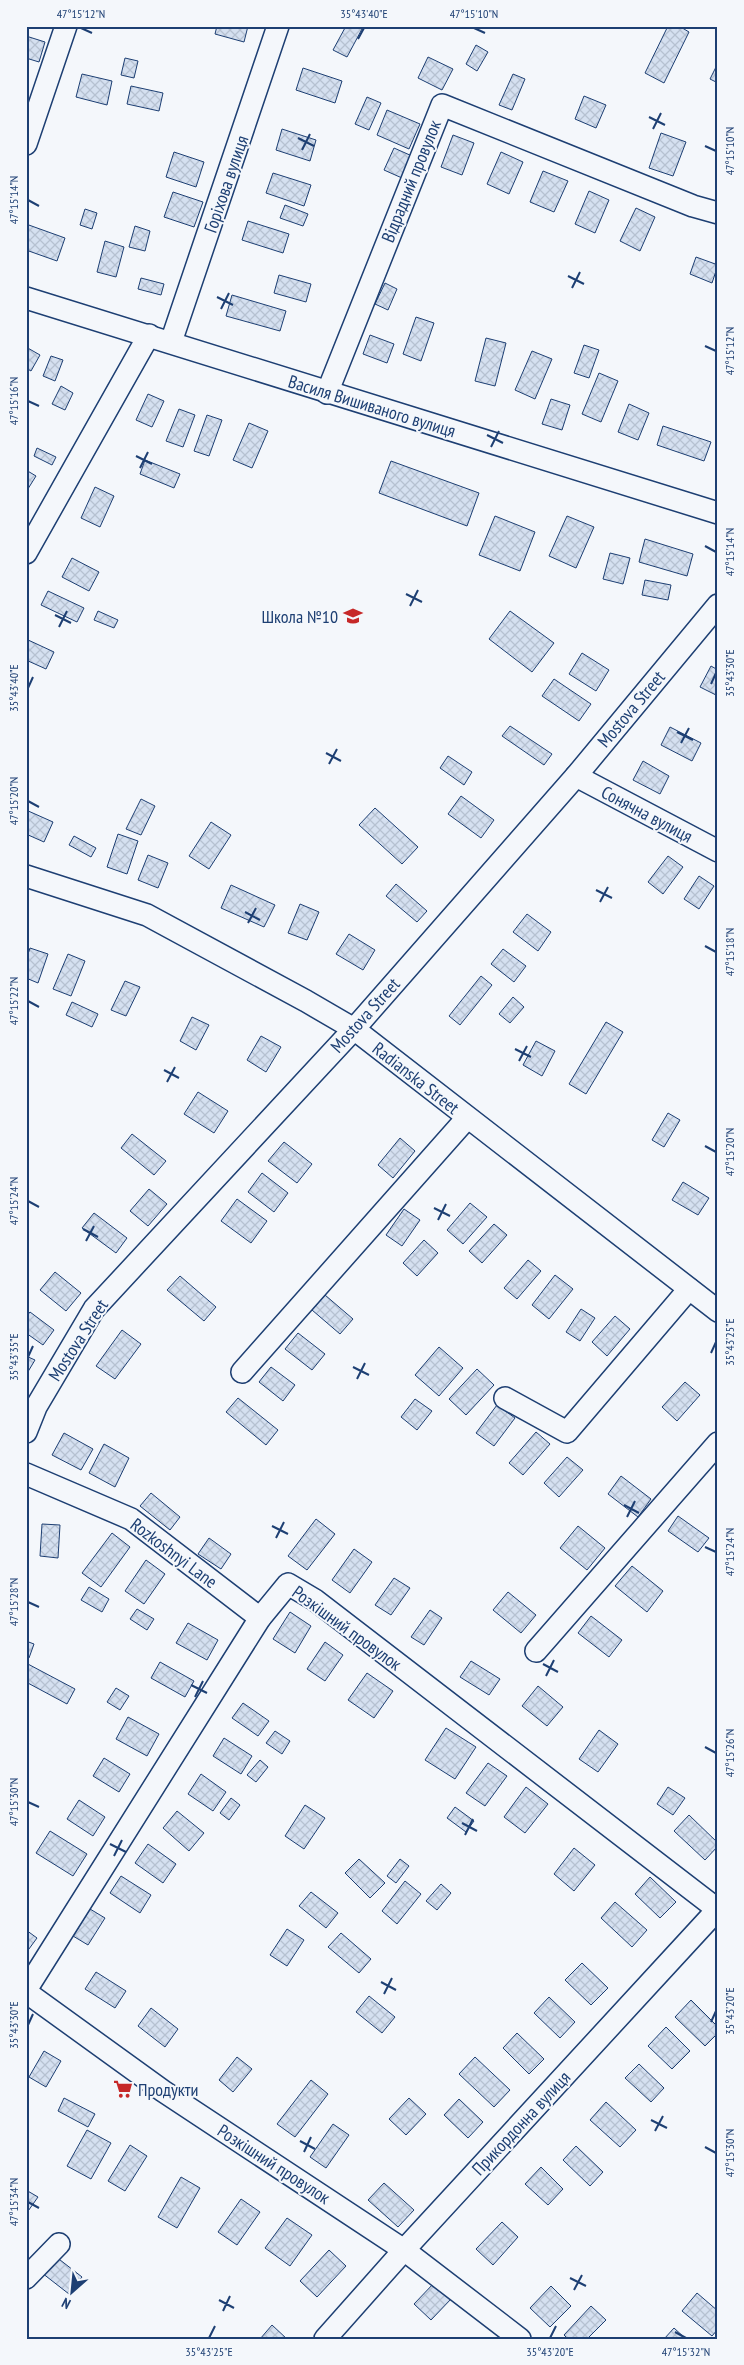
<svg xmlns="http://www.w3.org/2000/svg" width="744" height="2365" font-family="'PT Sans Narrow',sans-serif">
<style>
.building{fill:url(#building-cross-hatch);stroke:#1d3f73}
.lines{fill:none;stroke-linecap:round;stroke-linejoin:round}
.minor-casing{stroke:#1d3f73;stroke-width:24}
.minor{stroke:#f4f7fb;stroke-width:21}
.ticks{fill:none;stroke:#1d3f73;stroke-width:2}
.labels{text-anchor:middle;dominant-baseline:central;stroke-width:4;stroke-linejoin:round;paint-order:stroke}
.street-label{font-size:18px;fill:#1d3f73;stroke:#f4f7fb}
.poi-label{font-size:18px;fill:#1d3f73;stroke:#f4f7fb;text-anchor:end}
.neatline{fill:none;stroke:#1d3f73;stroke-width:2}
.ticks-label{font-size:12px;text-anchor:middle;fill:#1d3f73}
</style>
<defs>
<pattern id="building-cross-hatch" width="8" height="8" patternUnits="userSpaceOnUse" patternTransform="scale(1.25)"><rect width="8" height="8" fill="#d5e0f0"/><path d="M0 0l8 8M0 8l8-8" fill="none" stroke="#b6c1d1"/></pattern>
</defs>
<rect width="100%" height="100%" fill="#f4f7fb"/>
<g class="building">
<path d="M217,26h31l-4,16 -29,-8z"/>
<path d="M346,26h11l5,3 -15,28 -14,-7z"/>
<path d="M668,26h11l10,6 -25,51 -19,-10z"/>
<path d="M26,36l19,6 -6,20 -13,-4z"/>
<path d="M476,45l12,7 -11,19 -11,-7z"/>
<path d="M428,57l25,12 -11,21 -24,-12z"/>
<path d="M125,58l13,3 -4,17 -13,-3z"/>
<path d="M718,63v20l-8,-4z"/>
<path d="M303,68l39,13 -7,22 -39,-13z"/>
<path d="M82,74l30,7 -5,24 -31,-8z"/>
<path d="M513,74l12,5 -13,31 -13,-5z"/>
<path d="M131,86l32,7 -4,18 -32,-7z"/>
<path d="M584,96l22,9 -10,23 -21,-9z"/>
<path d="M367,97l14,6 -12,27 -14,-6z"/>
<path d="M387,110l33,14 -11,25 -32,-14z"/>
<path d="M282,129l34,11 -6,21 -34,-11z"/>
<path d="M661,133l25,9 -13,34 -24,-8z"/>
<path d="M453,135l21,8 -12,32 -21,-8z"/>
<path d="M394,148l18,8 -10,22 -18,-8z"/>
<path d="M174,152l30,10 -8,25 -30,-10z"/>
<path d="M501,152l22,10 -14,32 -22,-10z"/>
<path d="M543,171l25,10 -14,31 -24,-10z"/>
<path d="M273,173l38,12 -7,21 -38,-13z"/>
<path d="M589,191l20,9 -14,33 -20,-9z"/>
<path d="M173,192l30,10 -9,25 -30,-10z"/>
<path d="M285,205l23,9 -5,12 -23,-8z"/>
<path d="M636,208l19,9 -15,34 -20,-10z"/>
<path d="M85,209l12,4 -5,16 -12,-4z"/>
<path d="M248,221l41,13 -6,19 -41,-13z"/>
<path d="M26,224l39,14 -8,23 -31,-11z"/>
<path d="M135,226l15,5 -5,20 -16,-4z"/>
<path d="M105,241l19,6 -8,30 -19,-5z"/>
<path d="M696,257l22,8 -6,18 -22,-9z"/>
<path d="M279,275l32,9 -5,18 -32,-9z"/>
<path d="M141,278l23,6 -3,11 -23,-6z"/>
<path d="M385,283l12,6 -9,21 -13,-6z"/>
<path d="M232,295l54,16 -6,20 -54,-15z"/>
<path d="M416,317l18,6 -13,38 -18,-7z"/>
<path d="M370,335l24,9 -7,19 -24,-9z"/>
<path d="M486,338l20,5 -11,43 -20,-5z"/>
<path d="M584,345l15,5 -10,28 -15,-5z"/>
<path d="M26,347l14,8 -9,16 -5,-3z"/>
<path d="M532,351l20,8 -17,40 -20,-9z"/>
<path d="M51,356l12,4 -8,21 -12,-5z"/>
<path d="M599,373l19,8 -17,41 -19,-8z"/>
<path d="M61,386l12,7 -8,17 -13,-6z"/>
<path d="M148,394l16,7 -12,26 -16,-7z"/>
<path d="M551,399l19,6 -8,25 -20,-6z"/>
<path d="M629,404l20,9 -11,27 -20,-8z"/>
<path d="M179,409l16,6 -12,32 -17,-6z"/>
<path d="M207,415l15,5 -13,36 -15,-5z"/>
<path d="M249,423l19,8 -16,37 -19,-8z"/>
<path d="M663,426l48,16 -7,19 -47,-16z"/>
<path d="M37,448l19,9 -4,8 -18,-9z"/>
<path d="M145,460l35,14 -6,14 -34,-14z"/>
<path d="M391,461l88,32 -12,33 -88,-33z"/>
<path d="M26,470l10,6 -10,16z"/>
<path d="M95,487l19,9 -14,31 -19,-9z"/>
<path d="M495,516l40,16 -15,39 -41,-16z"/>
<path d="M567,516l27,11 -18,41 -27,-12z"/>
<path d="M645,539l48,15 -6,22 -48,-14z"/>
<path d="M610,553l20,5 -7,26 -20,-5z"/>
<path d="M72,558l27,14 -10,19 -27,-14z"/>
<path d="M645,580l26,5 -3,15 -26,-5z"/>
<path d="M48,591l36,17 -7,14 -36,-17z"/>
<path d="M98,611l20,9 -4,8 -20,-8z"/>
<path d="M510,611l44,32 -22,29 -43,-33z"/>
<path d="M26,639l28,13 -8,17 -20,-9z"/>
<path d="M582,653l27,17 -13,21 -27,-17z"/>
<path d="M711,666l7,4v26l-18,-9z"/>
<path d="M554,679l37,25 -12,17 -37,-25z"/>
<path d="M510,726l42,28 -8,11 -42,-29z"/>
<path d="M670,727l31,16 -9,18 -31,-16z"/>
<path d="M448,756l24,16 -8,13 -24,-17z"/>
<path d="M643,761l26,15 -9,18 -27,-14z"/>
<path d="M461,796l33,24 -13,18 -33,-24z"/>
<path d="M141,799l14,7 -14,29 -15,-6z"/>
<path d="M375,808l43,39 -16,17 -43,-39z"/>
<path d="M26,810l27,12 -9,20 -18,-8z"/>
<path d="M211,822l20,13 -22,34 -20,-13z"/>
<path d="M118,834l20,7 -11,33 -20,-7z"/>
<path d="M74,836l22,12 -5,9 -22,-12z"/>
<path d="M148,855l20,8 -10,25 -20,-8z"/>
<path d="M668,856l15,11 -20,27 -15,-12z"/>
<path d="M699,876l15,10 -15,23 -15,-10z"/>
<path d="M396,884l31,27 -10,11 -31,-26z"/>
<path d="M231,885l44,20 -11,22 -43,-19z"/>
<path d="M300,904l19,8 -12,28 -19,-7z"/>
<path d="M527,914l24,18 -13,19 -25,-19z"/>
<path d="M349,934l26,16 -12,20 -27,-16z"/>
<path d="M30,948l18,6 -10,29 -12,-5v-18z"/>
<path d="M503,949l23,17 -12,16 -23,-18z"/>
<path d="M68,954l17,7 -14,35 -18,-7z"/>
<path d="M481,976l11,9 -32,40 -11,-9z"/>
<path d="M125,981l15,6 -14,29 -15,-6z"/>
<path d="M513,997l11,10 -14,16 -11,-9z"/>
<path d="M72,1002l26,12 -6,13 -26,-12z"/>
<path d="M192,1017l17,8 -13,25 -16,-9z"/>
<path d="M606,1022l17,10 -37,62 -17,-10z"/>
<path d="M261,1036l20,11 -15,25 -19,-12z"/>
<path d="M536,1041l19,10 -13,25 -19,-11z"/>
<path d="M198,1092l30,19 -14,22 -30,-19z"/>
<path d="M668,1113l12,7 -16,27 -12,-7z"/>
<path d="M132,1134l34,27 -12,14 -33,-27z"/>
<path d="M400,1138l15,13 -22,27 -15,-13z"/>
<path d="M284,1142l28,22 -15,19 -29,-22z"/>
<path d="M262,1173l26,20 -14,19 -26,-20z"/>
<path d="M683,1182l26,16 -11,17 -26,-15z"/>
<path d="M149,1189l18,15 -19,22 -18,-15z"/>
<path d="M237,1199l30,22 -16,22 -30,-22z"/>
<path d="M470,1203l17,14 -24,27 -16,-14z"/>
<path d="M404,1209l16,11 -18,26 -16,-11z"/>
<path d="M94,1213l33,25 -11,15 -34,-25z"/>
<path d="M494,1224l13,11 -25,28 -13,-12z"/>
<path d="M424,1240l14,13 -21,23 -14,-13z"/>
<path d="M528,1260l13,11 -24,28 -13,-11z"/>
<path d="M55,1272l26,21 -15,18 -26,-21z"/>
<path d="M555,1275l18,14 -24,30 -17,-14z"/>
<path d="M180,1276l36,31 -12,14 -37,-31z"/>
<path d="M325,1295l28,24 -13,15 -28,-24z"/>
<path d="M581,1309l14,9 -15,23 -14,-9z"/>
<path d="M30,1312l24,18 -11,15 -17,-12v-16z"/>
<path d="M615,1316l15,13 -23,27 -15,-14z"/>
<path d="M122,1330l19,14 -26,35 -19,-13z"/>
<path d="M298,1333l27,21 -13,16 -27,-21z"/>
<path d="M439,1347l24,21 -24,28 -24,-21z"/>
<path d="M26,1356l9,4 -9,15z"/>
<path d="M271,1367l24,18 -12,16 -24,-19z"/>
<path d="M477,1369l17,16 -28,30 -17,-16z"/>
<path d="M685,1382l15,13 -23,26 -15,-14z"/>
<path d="M238,1398l40,32 -12,15 -40,-33z"/>
<path d="M415,1399l17,12 -15,19 -16,-13z"/>
<path d="M497,1405l18,13 -21,28 -18,-13z"/>
<path d="M536,1432l14,12 -27,31 -14,-12z"/>
<path d="M64,1433l29,16 -12,21 -29,-15z"/>
<path d="M104,1444l25,14 -14,29 -26,-14z"/>
<path d="M567,1457l16,13 -24,27 -15,-14z"/>
<path d="M621,1476l30,23 -13,18 -30,-23z"/>
<path d="M151,1493l29,24 -10,13 -30,-24z"/>
<path d="M678,1516l31,22 -11,14 -30,-21z"/>
<path d="M316,1519l19,15 -28,36 -19,-14z"/>
<path d="M42,1524l18,1 -2,33 -18,-2z"/>
<path d="M578,1526l27,22 -18,22 -27,-22z"/>
<path d="M112,1533l18,14 -29,40 -19,-14z"/>
<path d="M209,1538l22,16 -10,15 -23,-15z"/>
<path d="M354,1549l18,13 -22,31 -18,-13z"/>
<path d="M146,1560l19,14 -21,30 -19,-13z"/>
<path d="M632,1566l31,25 -16,21 -32,-26z"/>
<path d="M394,1578l16,10 -19,27 -16,-10z"/>
<path d="M89,1587l20,12 -7,13 -21,-12z"/>
<path d="M508,1592l28,23 -15,18 -28,-23z"/>
<path d="M137,1609l17,10 -7,11 -17,-11z"/>
<path d="M430,1610l12,8 -18,27 -13,-8z"/>
<path d="M290,1612l21,14 -16,27 -22,-14z"/>
<path d="M591,1616l31,24 -13,17 -31,-24z"/>
<path d="M188,1623l30,17 -11,20 -31,-17z"/>
<path d="M26,1641l8,3 -5,14 -3,-1z"/>
<path d="M325,1642l18,13 -18,26 -18,-12z"/>
<path d="M471,1661l29,18 -11,16 -29,-18z"/>
<path d="M160,1662l34,19 -9,16 -34,-19z"/>
<path d="M26,1663l49,26 -8,15 -41,-22z"/>
<path d="M367,1673l26,18 -19,27 -26,-18z"/>
<path d="M538,1686l25,21 -16,19 -25,-20z"/>
<path d="M116,1688l13,8 -9,14 -13,-8z"/>
<path d="M243,1703l26,18 -11,15 -26,-18z"/>
<path d="M128,1717l31,17 -12,22 -31,-17z"/>
<path d="M446,1728l30,19 -21,32 -30,-19z"/>
<path d="M599,1730l19,14 -20,28 -19,-13z"/>
<path d="M275,1731l15,10 -8,13 -16,-11z"/>
<path d="M224,1738l28,18 -11,18 -28,-18z"/>
<path d="M104,1758l26,16 -11,18 -26,-16z"/>
<path d="M260,1760l8,7 -12,15 -9,-7z"/>
<path d="M488,1763l19,13 -22,30 -19,-13z"/>
<path d="M201,1774l25,18 -13,19 -25,-17z"/>
<path d="M526,1787l22,17 -23,29 -21,-16z"/>
<path d="M668,1787l17,11 -12,17 -16,-11z"/>
<path d="M231,1798l9,7 -11,15 -9,-7z"/>
<path d="M79,1800l26,17 -12,19 -26,-17z"/>
<path d="M305,1805l20,13 -21,31 -19,-13z"/>
<path d="M455,1807l19,14 -8,11 -19,-14z"/>
<path d="M177,1811l27,22 -15,18 -26,-23z"/>
<path d="M689,1815l29,28v3l-13,14 -31,-29z"/>
<path d="M50,1831l37,23 -14,22 -37,-23z"/>
<path d="M148,1844l28,20 -13,19 -28,-20z"/>
<path d="M574,1848l21,17 -21,26 -20,-17z"/>
<path d="M359,1859l26,24 -15,15 -25,-25z"/>
<path d="M400,1859l9,7 -13,17 -9,-7z"/>
<path d="M121,1876l30,19 -11,18 -30,-20z"/>
<path d="M650,1877l26,25 -16,16 -25,-24z"/>
<path d="M405,1881l16,13 -24,30 -15,-13z"/>
<path d="M441,1884l10,9 -14,17 -11,-9z"/>
<path d="M311,1892l27,21 -12,15 -27,-22z"/>
<path d="M615,1902l32,28 -15,17 -31,-29z"/>
<path d="M90,1909l15,9 -17,27 -15,-9z"/>
<path d="M287,1929l17,11 -17,26 -17,-11z"/>
<path d="M26,1930l11,8 -11,15z"/>
<path d="M341,1933l30,26 -12,14 -31,-26z"/>
<path d="M582,1963l26,25 -17,17 -26,-25z"/>
<path d="M96,1972l30,19 -11,17 -30,-19z"/>
<path d="M369,1996l26,21 -13,16 -26,-21z"/>
<path d="M549,1997l26,25 -15,16 -26,-25z"/>
<path d="M691,2000l27,27v6l-13,13 -30,-29z"/>
<path d="M151,2008l27,21 -13,18 -27,-21z"/>
<path d="M666,2027l24,24 -18,18 -24,-23z"/>
<path d="M517,2033l27,26 -15,15 -26,-26z"/>
<path d="M44,2051l17,10 -15,26 -17,-10z"/>
<path d="M237,2057l15,12 -19,23 -14,-12z"/>
<path d="M475,2057l35,33 -16,17 -35,-33z"/>
<path d="M639,2064l25,24 -13,14 -26,-24z"/>
<path d="M311,2080l17,14 -33,43 -18,-13z"/>
<path d="M64,2098l31,16 -7,13 -30,-16z"/>
<path d="M409,2098l17,16 -20,21 -17,-16z"/>
<path d="M459,2099l24,23 -15,16 -24,-23z"/>
<path d="M606,2102l30,28 -16,17 -30,-27z"/>
<path d="M333,2124l16,11 -23,33 -16,-11z"/>
<path d="M87,2130l24,13 -20,36 -24,-13z"/>
<path d="M130,2145l17,11 -22,35 -17,-10z"/>
<path d="M576,2146l27,26 -13,14 -27,-26z"/>
<path d="M541,2167l22,22 -15,16 -23,-21z"/>
<path d="M181,2177l19,11 -23,40 -19,-11z"/>
<path d="M384,2183l30,27 -16,17 -30,-27z"/>
<path d="M26,2190l12,7 -12,17z"/>
<path d="M241,2199l19,13 -23,33 -19,-13z"/>
<path d="M287,2218l25,17 -22,31 -25,-18z"/>
<path d="M502,2222l16,15 -25,28 -17,-16z"/>
<path d="M329,2250l17,16 -29,31 -17,-16z"/>
<path d="M55,2256l27,21 -13,17 -27,-21z"/>
<path d="M435,2282l17,16 -21,22 -17,-16z"/>
<path d="M551,2286l20,20 -21,21 -20,-19z"/>
<path d="M697,2293l21,18v18l-6,7 -30,-25z"/>
<path d="M591,2306l15,14 -19,19h-19l-4,-4z"/>
<path d="M272,2325l15,14h-27z"/>
<path d="M674,2328l12,11h-22z"/>
</g>
<g class="lines">
<g class="minor-casing">
<g id="minor">
<path d="M26,144l40,-118"/>
<path d="M26,298l692,215"/>
<path d="M171,342l107,-316"/>
<path d="M327,393l115,-288 251,101 25,7"/>
<path d="M26,553l123,-218"/>
<path d="M576,776l142,75"/>
<path d="M26,876l121,39 159,86 48,28 364,282"/>
<path d="M242,1372l225,-254"/>
<path d="M505,1398l62,34 122,-143"/>
<path d="M26,1432l10,-25 58,-98 260,-280 222,-253 142,-171"/>
<path d="M26,1474l105,45 129,99"/>
<path d="M536,1651l182,-208"/>
<path d="M26,1990l234,-372 28,-34 27,16 402,309"/>
<path d="M26,1992l137,99 241,159 116,89"/>
<path d="M26,2278l33,-34"/>
<path d="M325,2339l79,-89 314,-341"/>
</g>
</g>
<use href="#minor" class="minor"/>
</g>
<path class="ticks" d="M81,28l11,5M474,28l11,5M358,39l6,-11M649,117l16,8M653,129l8,-16M298,138l16,8M705,146l11,5M302,150l8,-16M28,200l11,6M568,276l16,8M572,288l8,-16M217,297l16,8M221,309l8,-16M705,346l11,5M28,401l11,5M487,435l16,8M491,447l8,-16M136,456l16,8M140,468l8,-16M705,546l11,6M406,594l16,8M410,606l8,-16M55,615l16,8M59,627l8,-16M711,684l5,-11M28,688l5,-11M677,732l16,8M681,743l8,-15M326,753l15,8M329,764l8,-15M28,801l11,6M596,890l16,8M600,902l8,-15M245,912l15,8M248,923l8,-15M705,946l11,6M28,1001l11,6M515,1049l16,8M519,1061l8,-15M164,1070l15,8M167,1082l8,-15M705,1146l11,6M28,1201l11,6M434,1208l16,8M438,1220l8,-16M83,1229l15,8M86,1241l8,-15M711,1353l5,-11M28,1357l5,-11M353,1367l16,8M357,1379l8,-16M624,1505l15,8M627,1517l8,-16M272,1526l16,8M276,1538l8,-16M705,1547l11,5M28,1602l11,5M543,1664l15,8M546,1676l8,-16M191,1685l16,8M195,1697l8,-16M705,1747l11,6M28,1802l11,5M462,1823l15,8M465,1835l8,-16M110,1844l16,8M114,1856l8,-16M381,1982l15,8M384,1994l8,-16M711,2022l5,-11M28,2025l5,-11M651,2120l16,8M655,2131l8,-15M300,2141l15,8M705,2147l11,6M304,2152l7,-15M28,2202l11,6M570,2278l16,8M574,2290l8,-15M219,2300l15,8M223,2311l7,-15M675,2332l11,6M209,2338l6,-12M550,2338l6,-12"/>
<defs>
<g id="school-bare" transform="scale(1.5)"><path d="M0-5L7-2L0 1L-7-2ZM-4 1L0 2.5L4 1V4Q0 6-4 4Z" fill="#c62828" stroke="#f4f7fb" stroke-width="2.5" paint-order="stroke"/></g>
<g id="supermarket-bare" transform="scale(1.5)"><path d="M-6-5.5h2.5l.6 2H6L4.5 2H-2.5L-4.4-4H-6ZM-1.5 3.2a1.3 1.3 0 1 0 .1 0ZM3 3.2a1.3 1.3 0 1 0 .1 0Z" fill="#c62828" stroke="#f4f7fb" stroke-width="2.5" paint-order="stroke"/></g>
</defs>
<g fill-rule="evenodd">
<use href="#school-bare" x="353" y="616"/>
<use href="#supermarket-bare" x="123" y="2089"/>
</g>
<g class="labels">
<g class="street-label">
<text transform="translate(411 181) rotate(-68)">Відрадний провулок</text>
<text transform="translate(226 184) rotate(-71)">Горіхова вулиця</text>
<text transform="translate(372 406) rotate(17)">Василя Вишиваного вулиця</text>
<text transform="translate(631 709) rotate(-50)">Mostova Street</text>
<text transform="translate(647 814) rotate(28)">Сонячна вулиця</text>
<text transform="translate(365 1015) rotate(-48)">Mostova Street</text>
<text transform="translate(416 1078) rotate(38)">Radianska Street</text>
<text transform="translate(78 1340) rotate(-57)">Mostova Street</text>
<text transform="translate(174 1553) rotate(37)">Rozkoshnyi Lane</text>
<text transform="translate(347 1628) rotate(36)">Розкішний провулок</text>
<text transform="translate(521 2123) rotate(-47)">Прикордонна вулиця</text>
<text transform="translate(274 2164) rotate(33)">Розкішний провулок</text>
</g>
<g class="poi-label">
<text x="338" y="616">Школа №10</text>
<text x="138" y="2089" text-anchor="start">Продукти</text>
</g>
</g>
<rect width="744" height="2365" fill="none" stroke="#f4f7fb" stroke-width="55"/>
<g transform="translate(72 2292) rotate(207)" stroke="#f4f7fb" stroke-width="4" paint-order="stroke">
<path d="M0-4L9 19L0 12L-9 19Z" fill="#1d3f73"/>
<text y="-8" font-size="14" font-weight="bold" text-anchor="middle" fill="#1d3f73">N</text>
</g>
<rect x="28" y="28" width="688" height="2310" class="neatline"/>
<g class="ticks-label">
<text x="81" y="18">47°15'12"N</text>
<text x="364" y="18">35°43'40"E</text>
<text x="474" y="18">47°15'10"N</text>
<text transform="translate(730 151) rotate(-90)" y="4">47°15'10"N</text>
<text transform="translate(14 200) rotate(-90)" y="4">47°15'14"N</text>
<text transform="translate(730 351) rotate(-90)" y="4">47°15'12"N</text>
<text transform="translate(14 401) rotate(-90)" y="4">47°15'16"N</text>
<text transform="translate(730 552) rotate(-90)" y="4">47°15'14"N</text>
<text transform="translate(730 673) rotate(-90)" y="4">35°43'30"E</text>
<text transform="translate(14 688) rotate(-90)" y="4">35°43'40"E</text>
<text transform="translate(14 801) rotate(-90)" y="4">47°15'20"N</text>
<text transform="translate(730 952) rotate(-90)" y="4">47°15'18"N</text>
<text transform="translate(14 1001) rotate(-90)" y="4">47°15'22"N</text>
<text transform="translate(730 1152) rotate(-90)" y="4">47°15'20"N</text>
<text transform="translate(14 1201) rotate(-90)" y="4">47°15'24"N</text>
<text transform="translate(730 1342) rotate(-90)" y="4">35°43'25"E</text>
<text transform="translate(14 1357) rotate(-90)" y="4">35°43'35"E</text>
<text transform="translate(730 1552) rotate(-90)" y="4">47°15'24"N</text>
<text transform="translate(14 1602) rotate(-90)" y="4">47°15'28"N</text>
<text transform="translate(730 1753) rotate(-90)" y="4">47°15'26"N</text>
<text transform="translate(14 1802) rotate(-90)" y="4">47°15'30"N</text>
<text transform="translate(730 2011) rotate(-90)" y="4">35°43'20"E</text>
<text transform="translate(14 2025) rotate(-90)" y="4">35°43'30"E</text>
<text transform="translate(730 2153) rotate(-90)" y="4">47°15'30"N</text>
<text transform="translate(14 2202) rotate(-90)" y="4">47°15'34"N</text>
<text x="209" y="2356">35°43'25"E</text>
<text x="550" y="2356">35°43'20"E</text>
<text x="686" y="2356">47°15'32"N</text>
</g>
</svg>
